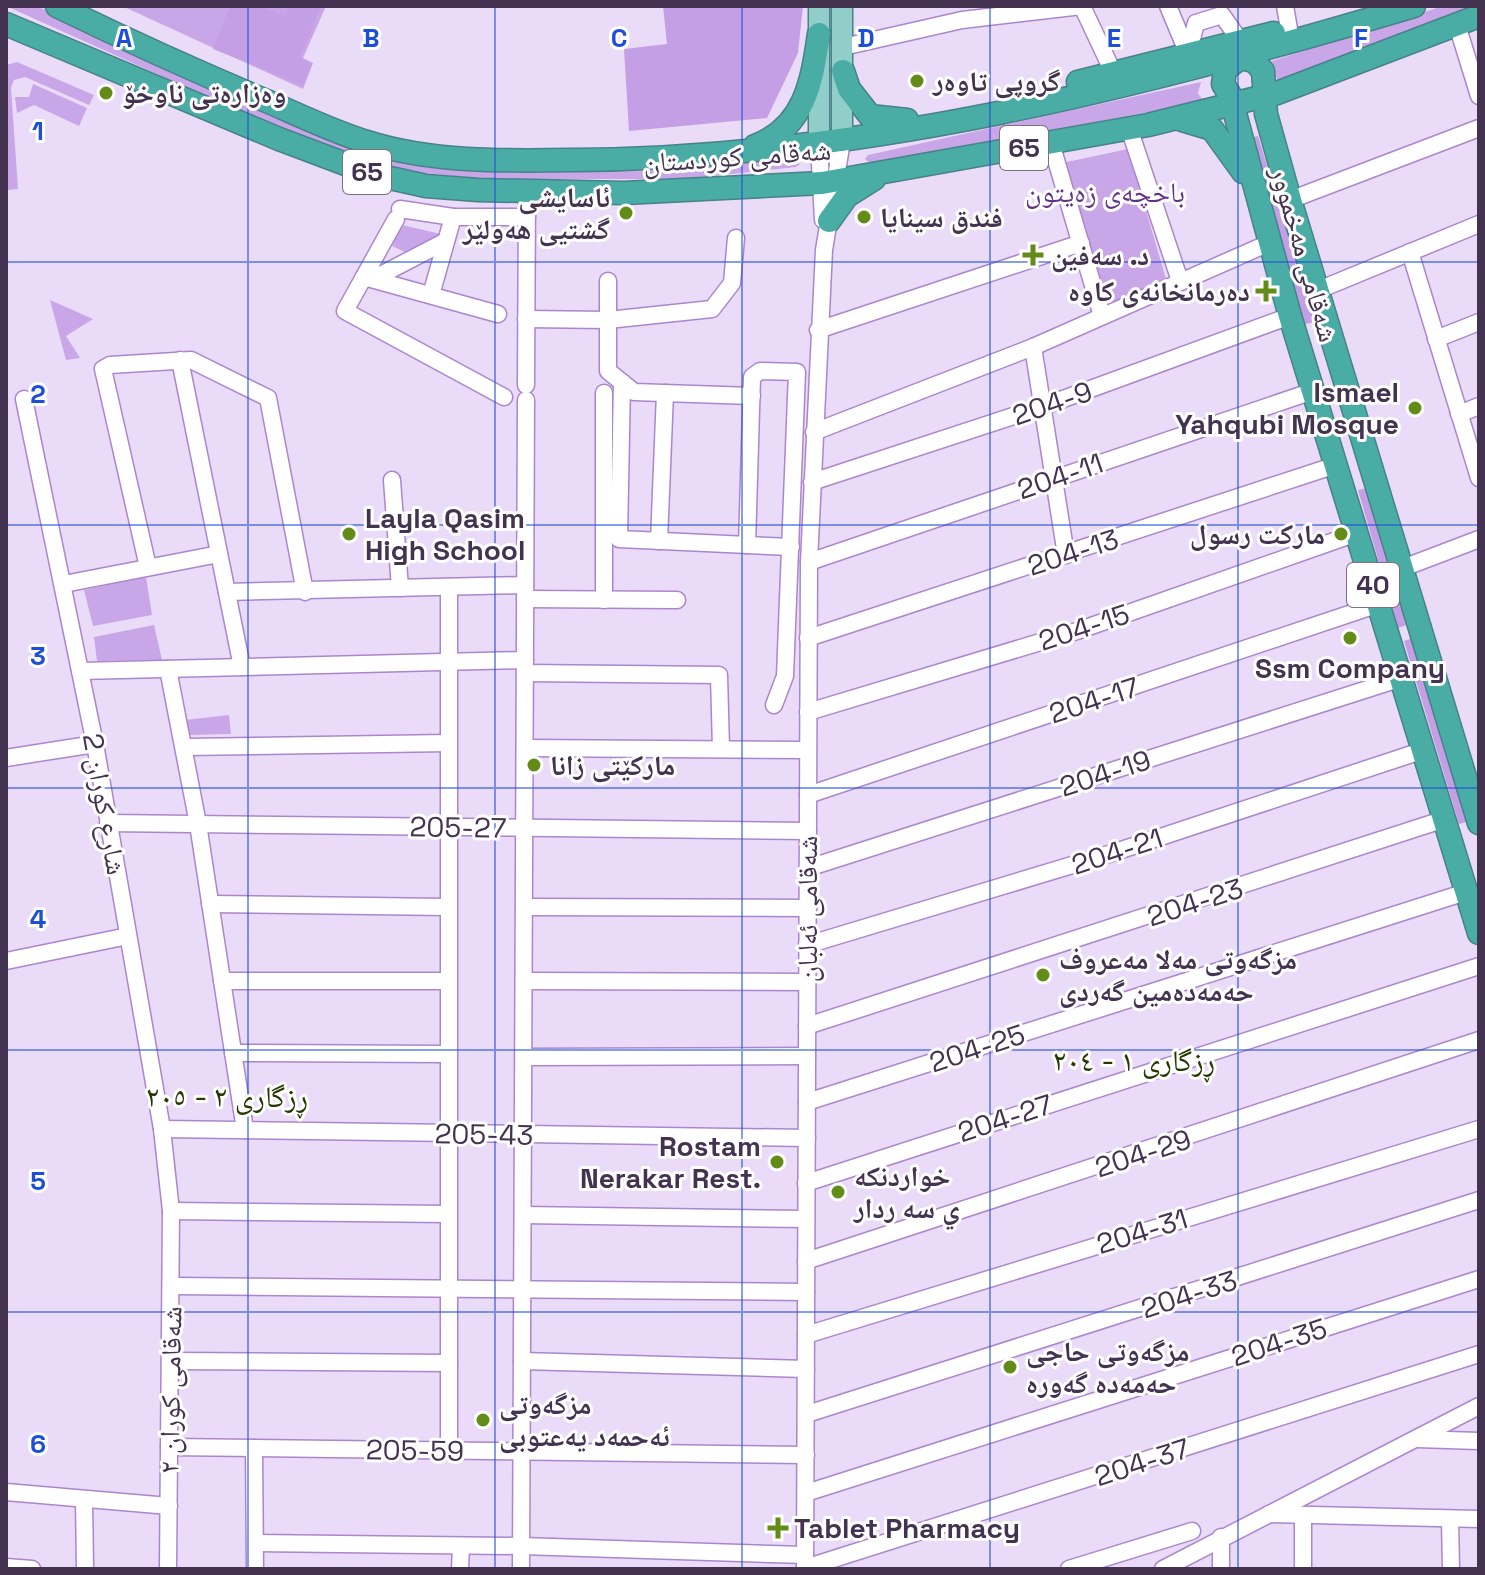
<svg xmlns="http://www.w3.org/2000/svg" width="1485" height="1575" font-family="'Space Grotesk','Noto Naskh Arabic',sans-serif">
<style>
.green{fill:#c9a6e8}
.forest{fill:#c49fe6}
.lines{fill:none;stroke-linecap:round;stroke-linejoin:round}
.minor-casing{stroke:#ac86cd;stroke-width:19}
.major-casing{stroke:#478288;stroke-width:23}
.highway-casing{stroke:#478288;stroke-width:25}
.minor{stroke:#fff;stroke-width:16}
.major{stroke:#92cec9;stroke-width:20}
.highway{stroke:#49ada5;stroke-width:22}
.grid{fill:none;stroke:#1d4ed8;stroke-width:2;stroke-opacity:0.55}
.poi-dot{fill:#628b17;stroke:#fff;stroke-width:3}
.labels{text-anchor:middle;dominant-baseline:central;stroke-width:6;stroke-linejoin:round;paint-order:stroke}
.shield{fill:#fff;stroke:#7b7085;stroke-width:2}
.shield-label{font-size:26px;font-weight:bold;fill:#433351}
.poi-label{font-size:28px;font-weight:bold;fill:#433351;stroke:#fff;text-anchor:start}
.street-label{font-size:28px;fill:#433351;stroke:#fff}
.park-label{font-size:28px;fill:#623385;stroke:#fff}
.neighbourhood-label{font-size:30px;fill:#253802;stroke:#fff}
.grid-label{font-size:26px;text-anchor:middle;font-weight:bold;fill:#1d4ed8;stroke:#fff;stroke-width:6;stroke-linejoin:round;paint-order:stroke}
</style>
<rect width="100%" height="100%" fill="#eadbf9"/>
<g class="green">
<path d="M6,6h30l329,140 316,18 115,-5 4,5 -4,3 -112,12h-198l-63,-6 -61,-13 -67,-24z"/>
<path d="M122,6h204l-23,52 10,5 -10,26z"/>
<path d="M1443,6h36l-201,77 -6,-22z"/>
<path d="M17,62l77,33 -5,10 -64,-28 -11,3 -3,8 7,101 -11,1 -1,-125z"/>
<path d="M1201,82l-3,11 6,9 -334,61 -5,-4 3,-4z"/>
<path d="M33,84l54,24 -8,18 -45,-21 -17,8 -2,-16h14z"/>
<path d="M1128,149l38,130 -61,27 -43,-143z"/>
<path d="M402,225l39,9 -36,18 -13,-6z"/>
<path d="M50,300l43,19 -27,17 14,22 -14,2z"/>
<path d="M146,577l6,38 -59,11 -9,-36z"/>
<path d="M154,625l8,35 -65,1 -3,-24z"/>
<path d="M229,715l2,19 -41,1 -5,-15z"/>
</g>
<g class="forest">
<path d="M230,6h30l25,10 5,-10h31l-21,52 12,6 -9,21 -90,-36z"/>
<path d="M663,6h140l-5,47 -31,65 -138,13 -5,-82 43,-5z"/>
<path d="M1258,136l57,186 -10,2 -56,-186z"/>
<path d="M1368,488l41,136 -11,4 -40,-138z"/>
<path d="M1413,638l57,183 -11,3 -55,-183z"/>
</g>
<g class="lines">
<g class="minor-casing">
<g id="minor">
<path d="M1082,6l31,66"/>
<path d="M1168,6l20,48"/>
<path d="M1285,6l4,23"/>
<path d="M1457,25l22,71"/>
<path d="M843,47l119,-27 120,-14"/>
<path d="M1188,55l8,-32 26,-8 19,27"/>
<path d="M1129,128l51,153"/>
<path d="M1051,143l51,173"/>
<path d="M819,145l4,75"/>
<path d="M1290,200l189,-72"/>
<path d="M400,209l53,8h74"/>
<path d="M396,219l-51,92 159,86"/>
<path d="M1410,252l69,226"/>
<path d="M364,277l134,37"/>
<path d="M373,279l73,-38"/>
<path d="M608,281v90l26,21 118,4"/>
<path d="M1316,291l163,-67"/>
<path d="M431,295l22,-78"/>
<path d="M526,319l82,1 104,-11 20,-26 4,-45"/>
<path d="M818,330l263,-87"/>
<path d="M1436,339l43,-17"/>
<path d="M1033,347l33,208"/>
<path d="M180,360l62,307"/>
<path d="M622,382l-3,157 172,8"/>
<path d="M526,385l1,-193"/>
<path d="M604,393v207"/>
<path d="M24,399l71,345 67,385 9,82 -3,358"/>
<path d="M1459,414l20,-8"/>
<path d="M814,432l219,-85 236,-104"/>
<path d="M392,480l8,108"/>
<path d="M812,482l232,-76 246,-90"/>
<path d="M659,541l6,-148"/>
<path d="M747,545l5,-168 8,-6 37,1 -12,304 -11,29"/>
<path d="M809,562l504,-171"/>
<path d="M148,567l-45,-198 7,-4 81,-5 77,38 37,194"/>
<path d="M1403,568l76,-29"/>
<path d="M64,584l155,-30"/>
<path d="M227,592l298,-7"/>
<path d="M525,599l152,1"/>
<path d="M808,638l528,-173"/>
<path d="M168,669l30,155 47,306"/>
<path d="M80,671l445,-11"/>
<path d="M525,673l194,2 2,74"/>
<path d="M808,712l269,-81 280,-98"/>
<path d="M184,747l264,-4"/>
<path d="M525,748l283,2"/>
<path d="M6,758l89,-14"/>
<path d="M808,795l571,-191"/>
<path d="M108,823l700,8"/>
<path d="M808,868l594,-190"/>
<path d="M210,904l237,3"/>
<path d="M524,907l284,1"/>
<path d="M807,945l305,-92 312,-103"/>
<path d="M6,961l122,-25"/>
<path d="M222,981h226"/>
<path d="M524,981l283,1"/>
<path d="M807,1026l638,-207"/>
<path d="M233,1053l215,1"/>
<path d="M524,1057l283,-1"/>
<path d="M807,1102l659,-210"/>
<path d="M162,1129l645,9"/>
<path d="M806,1183l673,-217"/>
<path d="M171,1211l277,3"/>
<path d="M523,1215l283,4"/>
<path d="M806,1261l673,-221"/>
<path d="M171,1286l635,6"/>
<path d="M806,1335l673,-206"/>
<path d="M170,1361l279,2"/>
<path d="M522,1361l284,8"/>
<path d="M807,1414l672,-214"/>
<path d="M1417,1439l62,2"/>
<path d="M169,1447l637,8"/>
<path d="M254,1448l1,121"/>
<path d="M449,1451v-864"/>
<path d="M6,1492l163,14"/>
<path d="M806,1493l673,-214"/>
<path d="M84,1499l1,70"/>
<path d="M1269,1514l210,5"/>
<path d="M1450,1519l1,50"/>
<path d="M1221,1537v32"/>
<path d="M255,1543l266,3 284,9"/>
<path d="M6,1567l26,2"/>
<path d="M805,1568l674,-214"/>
<path d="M460,1569l1,-23"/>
<path d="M521,1569l5,-1169"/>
<path d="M805,1569l4,-1007 15,-312 18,-109"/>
<path d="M1069,1569l123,-38"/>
<path d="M1163,1569l316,-163"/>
<path d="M1303,1569v-54"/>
</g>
</g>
<g class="major-casing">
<g id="major">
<path d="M819,6v139"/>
<path d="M842,6v135"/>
</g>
</g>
<g class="highway-casing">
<g id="highway">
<path d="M57,6c70,34 140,66 212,96 32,14 65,30 98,40 66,21 142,19 210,18 285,-2 566,-73 837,-154"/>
<path d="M6,24l273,115 93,35 54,12 52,4 146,3 198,-10 326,-58 129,-32 202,-77"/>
<path d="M843,71l6,18 21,27 37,4"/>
<path d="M1078,82l196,-49"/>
<path d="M1182,120l30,9 31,43"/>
<path d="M755,146c50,-19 57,-64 64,-112"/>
<path d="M829,221l18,-25 27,-17"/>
<path d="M1479,823l-189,-623 -24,-86 -3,-43 -9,-10 -14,-3 -15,12 -2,14 7,11 60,221 189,617"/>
</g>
</g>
<use href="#minor" class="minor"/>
<use href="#major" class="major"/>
<use href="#highway" class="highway"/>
</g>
<path class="grid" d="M248,6v1563M495,6v1563M742,6v1563M990,6v1563M1238,6v1563M6,262h1473M6,525h1473M6,788h1473M6,1050h1473M6,1312h1473"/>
<g class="poi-dot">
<circle cx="917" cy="81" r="8"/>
<circle cx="106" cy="93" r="8"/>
<circle cx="626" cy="213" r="8"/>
<circle cx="864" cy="217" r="8"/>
<path d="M1029 243h8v8h8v8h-8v8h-8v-8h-8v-8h8z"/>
<path d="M1262 279h8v8h8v8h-8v8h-8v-8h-8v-8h8z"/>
<circle cx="1415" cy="408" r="8"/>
<circle cx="349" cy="534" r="8"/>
<circle cx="1341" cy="534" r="8"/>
<circle cx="1350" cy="638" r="8"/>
<circle cx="534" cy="765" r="8"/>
<circle cx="1043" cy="975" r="8"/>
<circle cx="777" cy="1162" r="8"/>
<circle cx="838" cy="1192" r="8"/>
<circle cx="1010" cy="1367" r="8"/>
<circle cx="483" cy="1420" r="8"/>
<path d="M774 1516h8v8h8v8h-8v8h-8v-8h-8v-8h8z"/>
</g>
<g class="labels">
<g class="shield">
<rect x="1000" y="126" width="48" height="44" rx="6"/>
<rect x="343" y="150" width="48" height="44" rx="6"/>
<rect x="1347" y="563" width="52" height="44" rx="6"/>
</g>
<g class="shield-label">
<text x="1024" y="148">65</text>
<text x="367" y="172">65</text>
<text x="1373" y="585">40</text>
</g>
<g class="poi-label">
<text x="933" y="81">گروپی تاوەر</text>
<text x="122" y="93">وەزارەتی ناوخۆ</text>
<text x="610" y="197" text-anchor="end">ئاسایشی<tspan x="610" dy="32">گشتیی هەولێر</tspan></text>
<text x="880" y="217">فندق سينايا</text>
<text x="1051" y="255">د. سەفین</text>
<text x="1250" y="291" text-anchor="end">دەرمانخانەی کاوە</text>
<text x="1399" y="392" text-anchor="end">Ismael<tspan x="1399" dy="32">Yahqubi Mosque</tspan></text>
<text x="365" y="518">Layla Qasim<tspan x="365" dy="32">High School</tspan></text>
<text x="1325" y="534" text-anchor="end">مارکت رسول</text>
<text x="1350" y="668" text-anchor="middle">Ssm Company</text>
<text x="550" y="765">مارکێتی زانا</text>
<text x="1059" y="959">مزگەوتی مەلا مەعروف<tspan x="1059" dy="32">حەمەدەمین گەردی</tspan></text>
<text x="761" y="1146" text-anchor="end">Rostam<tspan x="761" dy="32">Nerakar Rest.</tspan></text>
<text x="854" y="1176">خواردنكه<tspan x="854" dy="32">ي سه ردار</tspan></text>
<text x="1026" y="1351">مزگه‌وتی حاجی<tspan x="1026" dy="32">حه‌مه‌ده‌ گه‌وره</tspan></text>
<text x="499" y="1404">مزگەوتی<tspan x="499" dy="32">ئەحمەد یەعتوبی</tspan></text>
<text x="794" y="1528">Tablet Pharmacy</text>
</g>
<g class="street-label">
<text transform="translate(737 156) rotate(-4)">شەقامی کوردستان</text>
<text transform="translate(1305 254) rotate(74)">شەقامی مەخموور</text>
<text transform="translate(1052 403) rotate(-19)">204-9</text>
<text transform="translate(1060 476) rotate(-19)">204-11</text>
<text transform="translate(1073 552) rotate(-18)">204-13</text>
<text transform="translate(1084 627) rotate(-18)">204-15</text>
<text transform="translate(1094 700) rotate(-18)">204-17</text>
<text transform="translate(1105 773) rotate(-18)">204-19</text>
<text transform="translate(105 804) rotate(80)">شارع كوران 2</text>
<text transform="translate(458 827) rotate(1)">205-27</text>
<text transform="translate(1117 851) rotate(-18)">204-21</text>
<text transform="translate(1195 902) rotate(-18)">204-23</text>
<text transform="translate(807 909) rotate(-90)">شەقامی ئەلبان</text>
<text transform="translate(977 1048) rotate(-18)">204-25</text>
<text transform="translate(1005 1118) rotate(-18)">204-27</text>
<text transform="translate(484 1134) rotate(1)">205-43</text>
<text transform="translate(1143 1153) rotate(-18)">204-29</text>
<text transform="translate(1142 1231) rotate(-17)">204-31</text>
<text transform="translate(1189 1294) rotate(-18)">204-33</text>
<text transform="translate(1279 1342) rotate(-18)">204-35</text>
<text transform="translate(170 1390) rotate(-89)">شەقامی کوران ٢</text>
<text transform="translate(415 1450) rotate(1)">205-59</text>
<text transform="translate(1142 1462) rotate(-18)">204-37</text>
</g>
<g class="park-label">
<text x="1105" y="192">باخچەی زەیتون</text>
</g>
<g class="neighbourhood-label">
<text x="1134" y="1060">ڕزگاری ١ - ٢٠٤</text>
<text x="227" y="1096">ڕزگاری ٢ - ٢٠٥</text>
</g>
</g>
<g class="grid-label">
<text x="124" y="47">A</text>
<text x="371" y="47">B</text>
<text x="619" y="47">C</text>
<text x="866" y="47">D</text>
<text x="1114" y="47">E</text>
<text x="1361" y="47">F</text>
<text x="38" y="140">1</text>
<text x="38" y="403">2</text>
<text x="38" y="665">3</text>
<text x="38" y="928">4</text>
<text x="38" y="1190">5</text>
<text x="38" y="1453">6</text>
</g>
<rect width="1485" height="1575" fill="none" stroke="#433351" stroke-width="16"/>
</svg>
